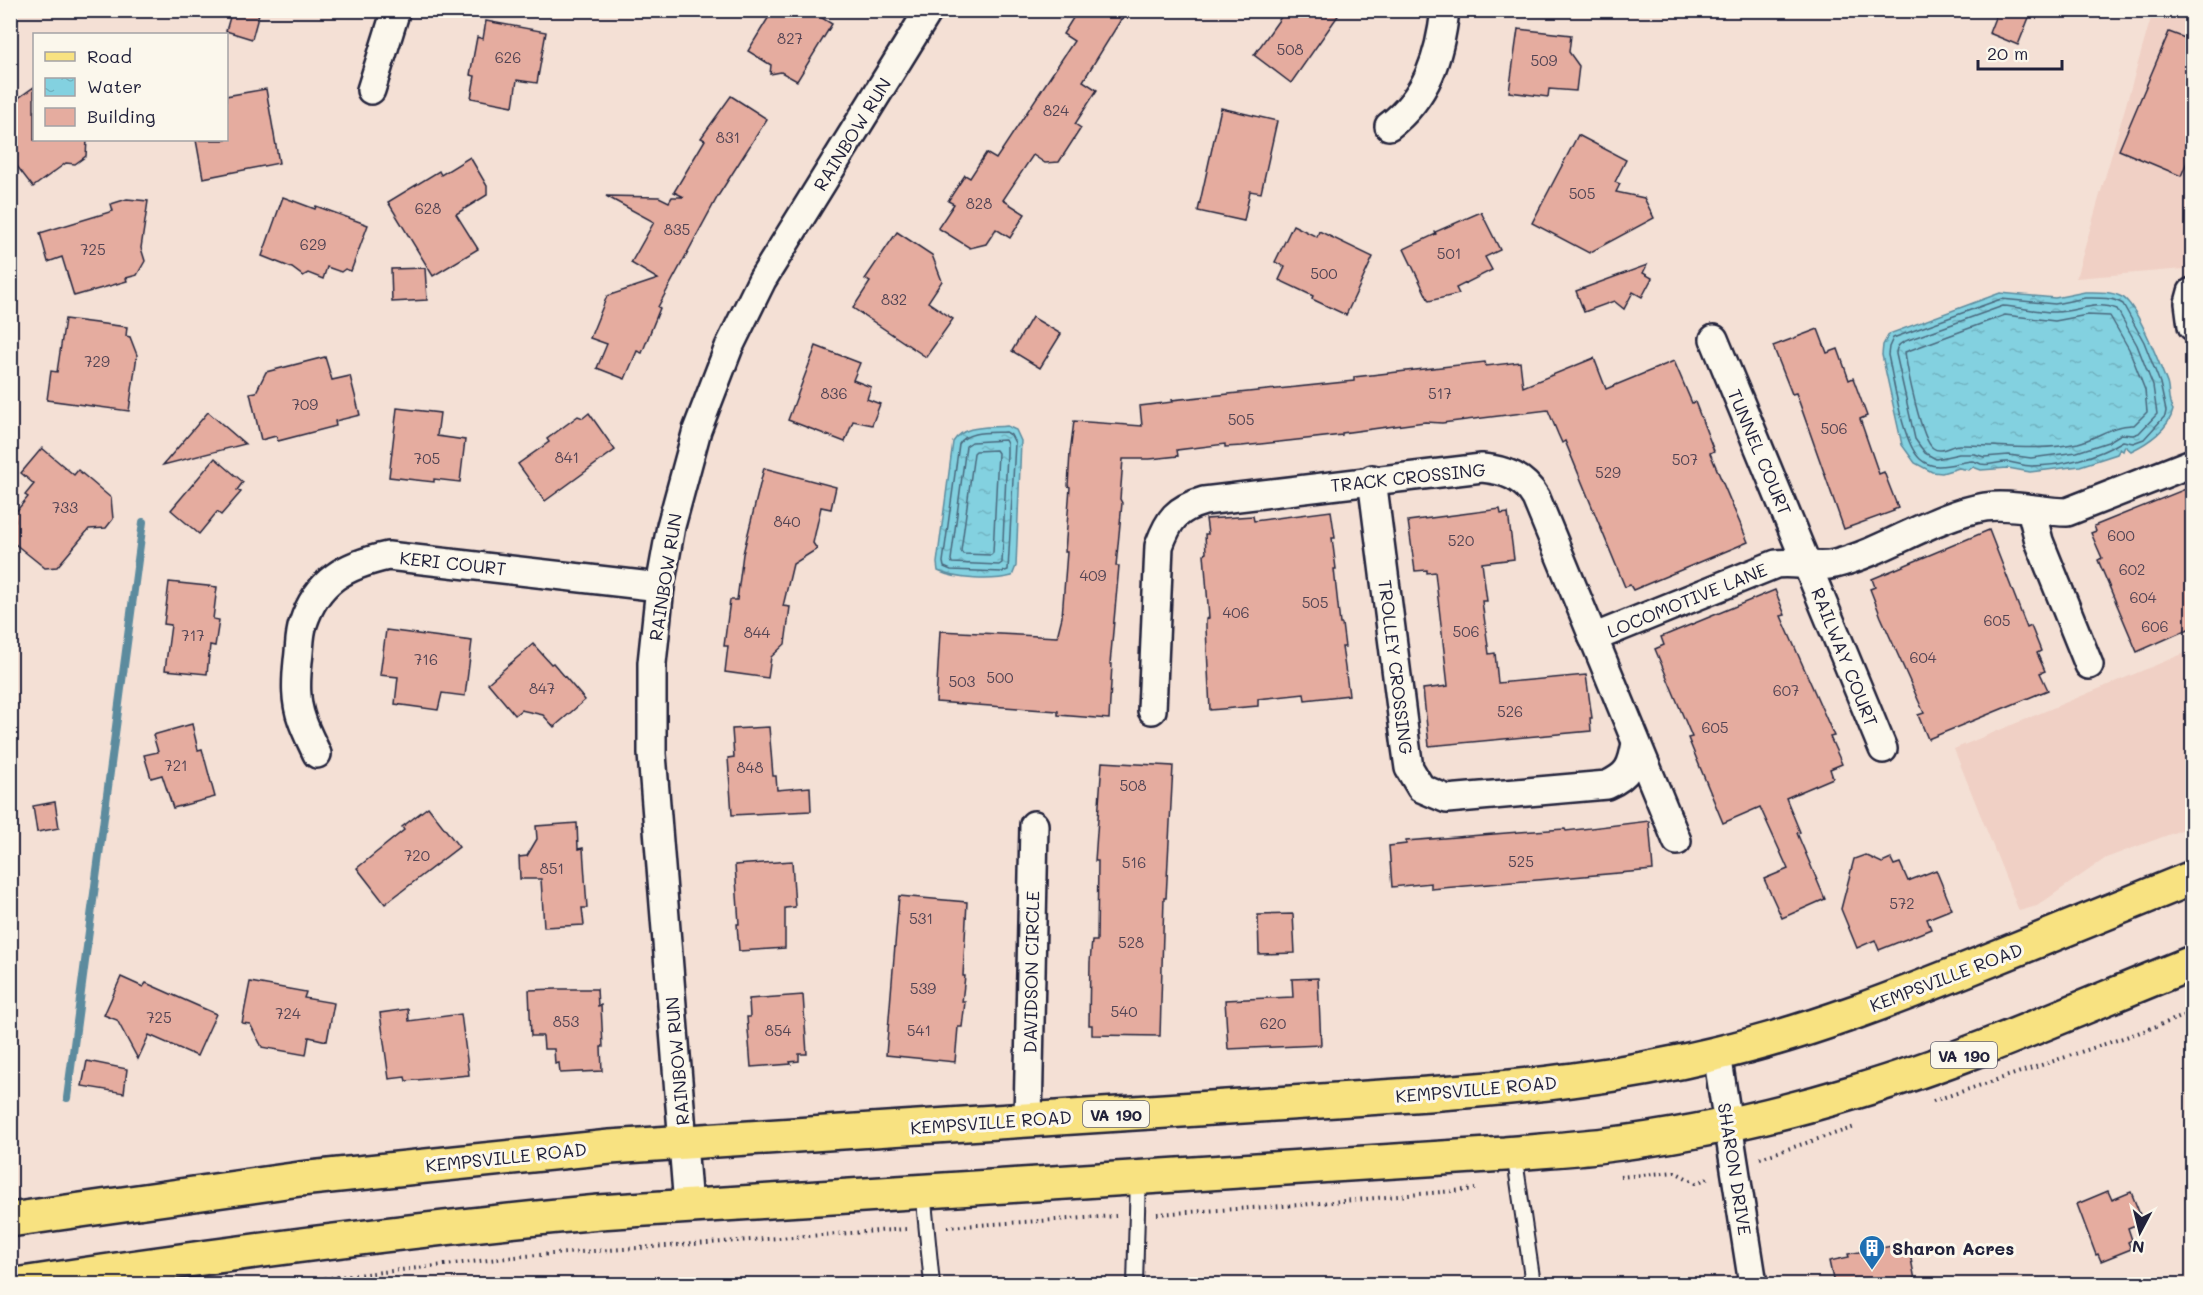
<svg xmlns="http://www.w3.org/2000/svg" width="2203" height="1295" font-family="Mali,sans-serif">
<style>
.built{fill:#f0d0c5}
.water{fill:url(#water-ripples);stroke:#5c8b9e;stroke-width:1.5}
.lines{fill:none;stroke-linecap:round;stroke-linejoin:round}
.shore{stroke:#49687d;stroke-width:1.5}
.stream{stroke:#5c8b9e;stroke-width:8}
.building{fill:#e5ac9f;stroke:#22223b;stroke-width:1.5}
.service-casing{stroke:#22223b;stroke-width:18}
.minor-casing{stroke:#22223b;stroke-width:32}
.primary-casing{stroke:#22223b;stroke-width:38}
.path{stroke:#22223b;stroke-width:4;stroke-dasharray:1.5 4.5;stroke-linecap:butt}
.service{stroke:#fbf7ec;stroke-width:14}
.minor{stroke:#fbf7ec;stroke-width:27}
.primary{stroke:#f8e281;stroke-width:33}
.labels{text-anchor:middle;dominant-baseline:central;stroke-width:6;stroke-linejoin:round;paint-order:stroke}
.number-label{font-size:15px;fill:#534454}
.shield{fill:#fbf7ec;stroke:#636270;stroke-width:1.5}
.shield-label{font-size:16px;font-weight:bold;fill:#22223b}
.street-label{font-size:18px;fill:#22223b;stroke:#fbf7ec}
.poi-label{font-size:18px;font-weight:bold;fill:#22223b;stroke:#fbf7ec;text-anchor:start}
</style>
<defs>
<pattern id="water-ripples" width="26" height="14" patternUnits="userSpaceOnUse" patternTransform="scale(1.5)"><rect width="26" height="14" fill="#83d1e0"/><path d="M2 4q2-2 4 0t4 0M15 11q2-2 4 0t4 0" fill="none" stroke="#71b3c1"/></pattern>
</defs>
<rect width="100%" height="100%" fill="#f4e0d5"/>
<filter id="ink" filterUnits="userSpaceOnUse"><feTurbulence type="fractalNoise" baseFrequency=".0167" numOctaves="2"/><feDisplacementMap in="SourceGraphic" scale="12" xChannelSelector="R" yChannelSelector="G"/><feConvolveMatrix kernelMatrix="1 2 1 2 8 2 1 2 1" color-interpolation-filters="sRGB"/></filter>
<g filter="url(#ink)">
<g class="built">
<path d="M2153,11h39v245l-8,13 -108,9z"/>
<path d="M2192,650v176l-86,32 -69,48 -18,5 -65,-162z"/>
</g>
<g class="water">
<path d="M2085,292c12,0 26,-1 37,5 15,7 38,68 45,86 3,9 0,18 6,27 -4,19 -25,33 -42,41l-6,-5 -2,5 -3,-2 -3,5 -37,12 -50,6 -22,-4 -27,2 -8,-3 -4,3 -10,-2 -17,5 -10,-1 -17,-9 -13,-18 -20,-90 1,-10 6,-11 111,-41 55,5z"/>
<path d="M1007,426l9,4 5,11 -5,125 -4,10c-19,5 -56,4 -74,-5l-1,-8 16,-121c11,-18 35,-14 54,-16z"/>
</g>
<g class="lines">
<g class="shore">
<path d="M2085,298c13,0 26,-1 38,6l21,38 16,41 6,28 -1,5 -21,23 -11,4 -10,-2c-26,16 -60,25 -92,25 -7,0 -15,-3 -22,-4 -9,-1 -19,4 -28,2 -3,-1 -5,-3 -9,-3 -16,1 -37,12 -52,-2 -18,-17 -26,-78 -32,-104l1,-8 4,-9 108,-39 54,5z"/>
<path d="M2003,306c17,1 35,6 52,6 22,0 40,-12 62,-3l20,36 16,41 4,28 -18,19 -6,2 -12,-1 -13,8 -31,10 -46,6 -22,-3 -25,2 -9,-3h-16l-23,5 -11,-6 -10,-14 -19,-85c0,-9 5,-11 12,-14z"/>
<path d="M2005,315l50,6 32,-6 23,1 19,33 16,41 2,22 -13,13c-21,-1 -36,13 -56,18 -40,9 -79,2 -119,2 -8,0 -18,9 -26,3 -12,-8 -26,-80 -28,-96z"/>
<path d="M1006,432l5,3 4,8 -7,127 -6,2 -51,-2 -7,-3 -1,-5 16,-118c8,-14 32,-11 47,-12z"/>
<path d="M1005,440l2,4v9l-5,110 -3,2 -47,-2 -1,-3 15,-114 6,-4z"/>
<path d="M996,450l2,3 -5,100 -2,2 -28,-1 -2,-3 13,-98 2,-2z"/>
</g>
<path class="stream" d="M67,1098l76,-576"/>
</g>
<g class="building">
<path d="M232,10h28l-8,29 -26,-8z"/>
<path d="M773,10h36l23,14 -35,57 -16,-9 -11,2 1,-9 -23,-14z"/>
<path d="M1078,10h49l-44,71 14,9 -22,34 6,4 -22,34 -14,1 -12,-8 -30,45 22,14 -15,24 -14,-9 -10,15 -16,4 -32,-20 16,-24 -6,-3 17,-26 5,3 16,-25 10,6 78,-118 -11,-7z"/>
<path d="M1286,10h56l-51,73 -37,-28z"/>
<path d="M1998,10h34l-14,35 -29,-12z"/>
<path d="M486,21l60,11 -9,51 -20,-3 -4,26 -42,-8 4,-22 -5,-1 7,-38 6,2z"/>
<path d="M1518,29l53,6 -2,17 10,14 -3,25 -27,-2 -1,8 -39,-5z"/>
<path d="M2169,32l24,9v107l-12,28 -62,-26z"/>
<path d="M34,87v53h53l-1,16 -11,8 -9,-1 -33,24 -23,-30v-53z"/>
<path d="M266,89l13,74 -76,15 -7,-38h30v-44z"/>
<path d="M731,96l36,23 -49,77 -60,111 2,1 -18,45 -5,-2 -12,28 -28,-11 10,-24 -17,-6 17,-42 51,-17 -27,-16 23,-41 -48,-26 53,1 10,5 3,-5h12l-10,-5 31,-52 -4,-2z"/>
<path d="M1221,108l56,13 -16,72 -11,-2 -6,30 -46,-10z"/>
<path d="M1578,135l48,25 -11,22 5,2 -4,8 28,6 10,20 -65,35 -57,-30z"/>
<path d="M470,157l17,29v9l-31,19 22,35 -45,27 -45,-74 51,-31 2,4z"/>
<path d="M283,197l32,12 1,-3 52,19 -17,46 -6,-2 -4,3 -14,-5 -4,12 -15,-6 -5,3 -11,-8 -30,-12z"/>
<path d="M127,199l21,2 -7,47 4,13 -8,14 -11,3 1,3 -53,15 -12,-39 -14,5 -8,-29 73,-22 -2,-7z"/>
<path d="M1481,212l19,38 -15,7 7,13 -36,18 3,6 -30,7 -25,-52 32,-15 -1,-2z"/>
<path d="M1293,225l24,12 2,-6 54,26 -27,58 -34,-16 1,-3 -34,-16 6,-13 -10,-5z"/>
<path d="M897,232l35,23 10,26 -14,21 25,17 -27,38 -73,-49 17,-26 -5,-3z"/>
<path d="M1647,265l-4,8 9,5 -10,19 -9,-5 -9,17 -10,-8 -30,11 -8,-21z"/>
<path d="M425,268l2,32 -35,2 -1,-33z"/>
<path d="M1032,317l29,17 -21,34 -28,-17z"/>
<path d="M65,319l62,8 -1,9 4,1 7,18 -8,56 -82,-11 4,-29 6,1z"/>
<path d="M1818,329l9,24 11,-4 11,31 4,-2 14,38 -7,3 19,55 5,-2 14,36 -5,2 1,1 -50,18 -48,-136 -4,1 -19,-48z"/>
<path d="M816,346l44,17 -7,17 18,7 -4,12 13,5 -8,21 -19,-4 -8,21 -57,-22z"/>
<path d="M325,357l7,23 18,-4 10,39 -25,6 1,5 -58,15 -2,-5 -15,4 -11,-47 6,-1 10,-20z"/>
<path d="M1594,358l12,31 68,-28 18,42 3,-1 19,49 -4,2 38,89 -115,48 -3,-5 -5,2 -60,-146 -3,2 -4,-9 -10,-24 -106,13 -17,-1 -83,11v2l-100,11 -17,1v-3l-48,6 1,6 -28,3h-27l-3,40 2,4 -6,63h3l-9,98h2l-3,55 -51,-4v-4l-122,-9 4,-71 117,6 5,-20 5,-65h-2l5,-65 -2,-1 2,-33 4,-32 68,5 -2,-20 33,-4 -1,-2 182,-19v-4l131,-15 1,4 34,-4 3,25z"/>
<path d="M397,408l43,5 -3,23 28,4 -5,42 -26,-3v3l-45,-5z"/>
<path d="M208,412l37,32 -82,21z"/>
<path d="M589,413l26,37 -70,51 -27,-37 31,-22 -2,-3 31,-23 5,2z"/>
<path d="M42,448l32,27 4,-5 33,28 2,21 -7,9 -17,1 -32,38 -12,1 -35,-28v-14l5,-5 -1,-7 14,-17 -3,-2 9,-11 -13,-11z"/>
<path d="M215,458l28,24 -6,8 4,2 -20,23 -4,-3 -18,22 -28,-24z"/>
<path d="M764,468l72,19 -5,22 -10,-2 -8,36 4,6 -24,15 -10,42 7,1 -5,37 -14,13 -3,21 -43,-6 3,-26h-4l6,-46h7l6,-46z"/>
<path d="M2193,486v141l-56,25 -39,-92 4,-2 -11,-25 5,-2 -2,-5z"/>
<path d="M1500,509l1,5 7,-1 6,46 -32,4 5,38h-5l7,53 6,-1 3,30 88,-8 6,43h-2l1,13 -162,15 -6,-57 25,-3 -13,-114 -8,1v-3l-12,1 -7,-50z"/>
<path d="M1331,511l4,27h-3l4,31h-2l6,55h2l3,23h-3l7,48 -44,5 -1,-6 -46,5v7l-48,4 -4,-82v-9l3,-1 -5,-64 2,-1 -1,-19h3l-2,-15 47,-3 1,5z"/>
<path d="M1989,530l38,98 4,-2 10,25 -4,2 8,18 -5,2 8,17 -120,49 -10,-24 6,-2 -43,-96 -11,-28 5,-2 -3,-8z"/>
<path d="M169,582l48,5 -4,32 6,1 -4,26 -5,-1 -3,29 -42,-4 6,-45 -7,-1z"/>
<path d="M1775,590l10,25 -4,1 53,120 -4,1 12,27 -12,5 3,9 -47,20 14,34 -3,1 28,66 -43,19 -18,-39 24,-10 -28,-62 -37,16 -35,-85 4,-1 -37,-88 9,-4 -3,-8z"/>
<path d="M386,630l86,11 -7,55 -23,-3 -4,17 -43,-6 3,-27 -18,-2z"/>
<path d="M533,644l18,20 2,-1 32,37 -31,27 -11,-12 -22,-5 -6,5 -27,-32z"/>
<path d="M192,724l6,26 4,-1 13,48 -42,11 -11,-33 -11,3 -7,-23 14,-3 -5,-17z"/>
<path d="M769,727l4,49h3l1,14 33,-3 1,24 -79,4 -4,-57 6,-1 -2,-28z"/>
<path d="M1102,762l71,4 -7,132h-2l-4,138 -68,-1v-10h-3l1,-63 2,-21h5l1,-80h-3z"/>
<path d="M55,802l4,26 -22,4 -4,-26z"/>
<path d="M428,807l31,40 -74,57 -28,-36 47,-38 -2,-3z"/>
<path d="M1649,821l4,49 -222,19v-6l-39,4 -3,-41 17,-2v-3l113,-9 46,-3 1,2z"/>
<path d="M577,823l1,26 5,-1 4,60h-5l2,17 -40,2 -3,-48h-21l-1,-22 8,-1 10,-17 -1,-13z"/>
<path d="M1865,855l17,8 9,-4 3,6 6,-2 8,18 28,-11 16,39 -25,10 4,10 -52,21 -4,-10 -18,8 -16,-39 13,-50z"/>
<path d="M792,861l3,46 -10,1v40l-46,3 -2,-27h2l-4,-59z"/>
<path d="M899,896l68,6 -4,74h2l-3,26h3l-3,25h-4l-3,35 -69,-7z"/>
<path d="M1293,914l2,39 -36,1 -1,-39z"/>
<path d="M121,977l22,10 3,-4 70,31 -19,42 -48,-21 -11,24 -21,-39 -13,-5z"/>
<path d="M1318,978l3,67 -93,4 -3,-49 68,-3 -1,-18z"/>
<path d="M250,982l56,10 -2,6 30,5 -7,38 -18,-4 -3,18 -44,-8 -12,-23 -8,-1z"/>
<path d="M557,989h40l1,17 3,-1 2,42h-2l1,24 -42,2 -1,-10 -4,1 -1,-15h-10l-1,-13h-12l-2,-46z"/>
<path d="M803,995l4,59h-8v7l-9,1 1,2 -40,3 -4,-50h3l-1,-18z"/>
<path d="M408,1009l1,12 52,-7 8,61 -63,6 -1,-4 -16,2 -9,-66z"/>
<path d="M87,1061l40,8 -3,24 -42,-7z"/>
<path d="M2108,1191l4,9 19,-8 12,30 -15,6 4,12 -4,2 3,7 -30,12 -3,-7 -2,1 -19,-51z"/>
<path d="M1908,1243l7,37 -23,4h-58l-5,-23 20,-4 -1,-3z"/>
</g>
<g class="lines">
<g class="service-casing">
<g id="service">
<path d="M1514,1153l19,131"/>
<path d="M923,1191l9,93"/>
<path d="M1135,1284l3,-107"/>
</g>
</g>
<g class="minor-casing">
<g id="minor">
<path d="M371,90l25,-80"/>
<path d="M1389,126c38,-29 51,-70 56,-116"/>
<path d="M2192,292l-3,11 3,23"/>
<path d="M1714,339l169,410"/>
<path d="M1372,479l34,268 3,21 12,20 26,11 160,-14c22,-10 25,-19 29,-42"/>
<path d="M2031,509l8,32 50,124"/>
<path d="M1593,638l183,-74c20,-3 40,5 59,0 52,-13 97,-48 150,-57 27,-4 55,5 82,5l125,-49"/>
<path d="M1152,710l7,-164c10,-27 17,-37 45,-45l278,-33c23,2 42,9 54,30l141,343"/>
<path d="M317,754c-5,-11 -11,-22 -15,-34 -7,-19 -6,-39 -4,-59 2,-12 1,-26 5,-37 14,-44 43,-59 85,-68l272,31"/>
<path d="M1717,1054l36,230"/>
<path d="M1028,1120l6,-295"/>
<path d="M688,1206l-36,-452v-91l8,-76 11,-61 26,-96 32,-83 33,-67 167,-270"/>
</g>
</g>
<g class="primary-casing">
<g id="primary">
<path d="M10,1220l290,-41 310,-32 818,-53c97,-7 193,-17 287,-40 95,-22 186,-58 275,-94 68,-27 135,-55 202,-82"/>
<path d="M22,1284c192,-29 384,-54 577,-72l906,-58c33,-3 66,-5 100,-9 85,-10 170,-29 253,-54 114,-34 224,-84 334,-128"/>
</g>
</g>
<g class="path">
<path d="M1933,1101l205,-68 54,-20"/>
<path d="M1760,1158l95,-31"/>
<path d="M1620,1177l55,-5 21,11 15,-6"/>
<path d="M1157,1214l142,-9 176,-16"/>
<path d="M947,1227l169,-11"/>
<path d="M277,1284l247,-28 383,-27"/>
</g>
<use href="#service" class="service"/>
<use href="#minor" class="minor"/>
<use href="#primary" class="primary"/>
</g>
</g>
<defs>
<g id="building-pin" transform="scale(1.35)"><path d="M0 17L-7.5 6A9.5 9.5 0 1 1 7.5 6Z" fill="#1f6fb2" stroke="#fbf7ec"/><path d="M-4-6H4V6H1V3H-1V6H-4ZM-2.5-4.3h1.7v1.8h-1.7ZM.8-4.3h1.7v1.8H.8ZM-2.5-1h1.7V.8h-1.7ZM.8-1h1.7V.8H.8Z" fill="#fff"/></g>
</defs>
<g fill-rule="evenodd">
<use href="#building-pin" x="1872" y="1248"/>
</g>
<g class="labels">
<g class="number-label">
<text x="790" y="38">827</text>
<text x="1290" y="49">508</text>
<text x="508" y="57">626</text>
<text x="1544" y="60">509</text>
<text x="1056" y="110">824</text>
<text x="728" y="137">831</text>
<text x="1582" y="193">505</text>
<text x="979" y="203">828</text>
<text x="428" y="208">628</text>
<text x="677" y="229">835</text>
<text x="313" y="244">629</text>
<text x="93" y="249">725</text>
<text x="1449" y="253">501</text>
<text x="1324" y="273">500</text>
<text x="894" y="299">832</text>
<text x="97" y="361">729</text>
<text x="834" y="393">836</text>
<text x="1440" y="393">517</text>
<text x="305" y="404">709</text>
<text x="1241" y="419">505</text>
<text x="1834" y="428">506</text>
<text x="567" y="457">841</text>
<text x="427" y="458">705</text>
<text x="1685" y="459">507</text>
<text x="1608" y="472">529</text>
<text x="65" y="507">733</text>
<text x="787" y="521">840</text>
<text x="2121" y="535">600</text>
<text x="1461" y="540">520</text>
<text x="2132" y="569">602</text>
<text x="1093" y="575">409</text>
<text x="2143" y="597">604</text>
<text x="1315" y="602">505</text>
<text x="1236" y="612">406</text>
<text x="1997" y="620">605</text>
<text x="2155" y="626">606</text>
<text x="1466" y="631">506</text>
<text x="757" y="632">844</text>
<text x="193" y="635">717</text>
<text x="1923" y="657">604</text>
<text x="426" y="659">716</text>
<text x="1000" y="677">500</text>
<text x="962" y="681">503</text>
<text x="542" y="688">847</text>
<text x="1786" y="690">607</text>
<text x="1510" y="711">526</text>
<text x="1715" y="727">605</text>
<text x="176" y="765">721</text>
<text x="750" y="767">848</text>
<text x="1133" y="785">508</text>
<text x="417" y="855">720</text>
<text x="1521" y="861">525</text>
<text x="1134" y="862">516</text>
<text x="552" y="868">851</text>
<text x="1902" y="903">572</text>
<text x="921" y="918">531</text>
<text x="1131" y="942">528</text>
<text x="923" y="988">539</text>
<text x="1124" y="1011">540</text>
<text x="288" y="1013">724</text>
<text x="159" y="1017">725</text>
<text x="566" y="1021">853</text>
<text x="1273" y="1023">620</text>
<text x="778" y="1030">854</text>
<text x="919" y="1030">541</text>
</g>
<g class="shield">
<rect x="1931" y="1042" width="66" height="26" rx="4.5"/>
<rect x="1083" y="1101" width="66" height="26" rx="4.5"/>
</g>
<g class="shield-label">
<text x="1964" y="1055">VA 190</text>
<text x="1116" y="1114">VA 190</text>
</g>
<g class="street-label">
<text transform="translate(852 134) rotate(-58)">RAINBOW RUN</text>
<text transform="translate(1760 452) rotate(67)">TUNNEL COURT</text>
<text transform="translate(1408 477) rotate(-6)">TRACK CROSSING</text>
<text transform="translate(453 563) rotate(6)">KERI COURT</text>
<text transform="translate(665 577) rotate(-81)">RAINBOW RUN</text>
<text transform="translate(1687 600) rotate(-22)">LOCOMOTIVE LANE</text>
<text transform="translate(1845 657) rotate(68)">RAILWAY COURT</text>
<text transform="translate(1396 667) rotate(83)">TROLLEY CROSSING</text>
<text transform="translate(1031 972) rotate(-89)">DAVIDSON CIRCLE</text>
<text transform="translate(1946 977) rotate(-21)">KEMPSVILLE ROAD</text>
<text transform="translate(677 1061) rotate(-95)">RAINBOW RUN</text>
<text transform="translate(1476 1089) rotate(-5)">KEMPSVILLE ROAD</text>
<text transform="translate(991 1122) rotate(-4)">KEMPSVILLE ROAD</text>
<text transform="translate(506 1157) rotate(-6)">KEMPSVILLE ROAD</text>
<text transform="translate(1735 1169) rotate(81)">SHARON DRIVE</text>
</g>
<g class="poi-label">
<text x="1892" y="1248">Sharon Acres</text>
</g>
</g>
<rect width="2203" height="1295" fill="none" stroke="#fbf7ec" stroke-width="36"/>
<rect x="18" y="18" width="2167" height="1259" fill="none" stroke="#22223b" stroke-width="2" filter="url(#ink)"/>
<rect x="33" y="33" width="195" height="108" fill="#fbf7ec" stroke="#a4a2a5" stroke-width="1.5"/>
<rect x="45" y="52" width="30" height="9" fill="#f8e281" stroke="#a4a2a5" stroke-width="1.5"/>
<text x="87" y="63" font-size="18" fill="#22223b">Road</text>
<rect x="45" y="78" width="30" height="18" fill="url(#water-ripples)" stroke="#a4a2a5" stroke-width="1.5"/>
<text x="87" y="93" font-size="18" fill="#22223b">Water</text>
<rect x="45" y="108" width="30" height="18" fill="#e5ac9f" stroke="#a4a2a5" stroke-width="1.5"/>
<text x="87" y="123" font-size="18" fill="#22223b">Building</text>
<g transform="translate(2140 1232) rotate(187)" stroke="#fbf7ec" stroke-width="4.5" paint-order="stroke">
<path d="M0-4.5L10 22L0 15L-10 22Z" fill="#22223b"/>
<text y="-9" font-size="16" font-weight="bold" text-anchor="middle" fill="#22223b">N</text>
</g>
<path d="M1978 60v9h84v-9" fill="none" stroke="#22223b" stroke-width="3"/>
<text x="1987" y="60" font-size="18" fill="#22223b" stroke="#fbf7ec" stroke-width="4.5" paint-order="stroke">20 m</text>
</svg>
